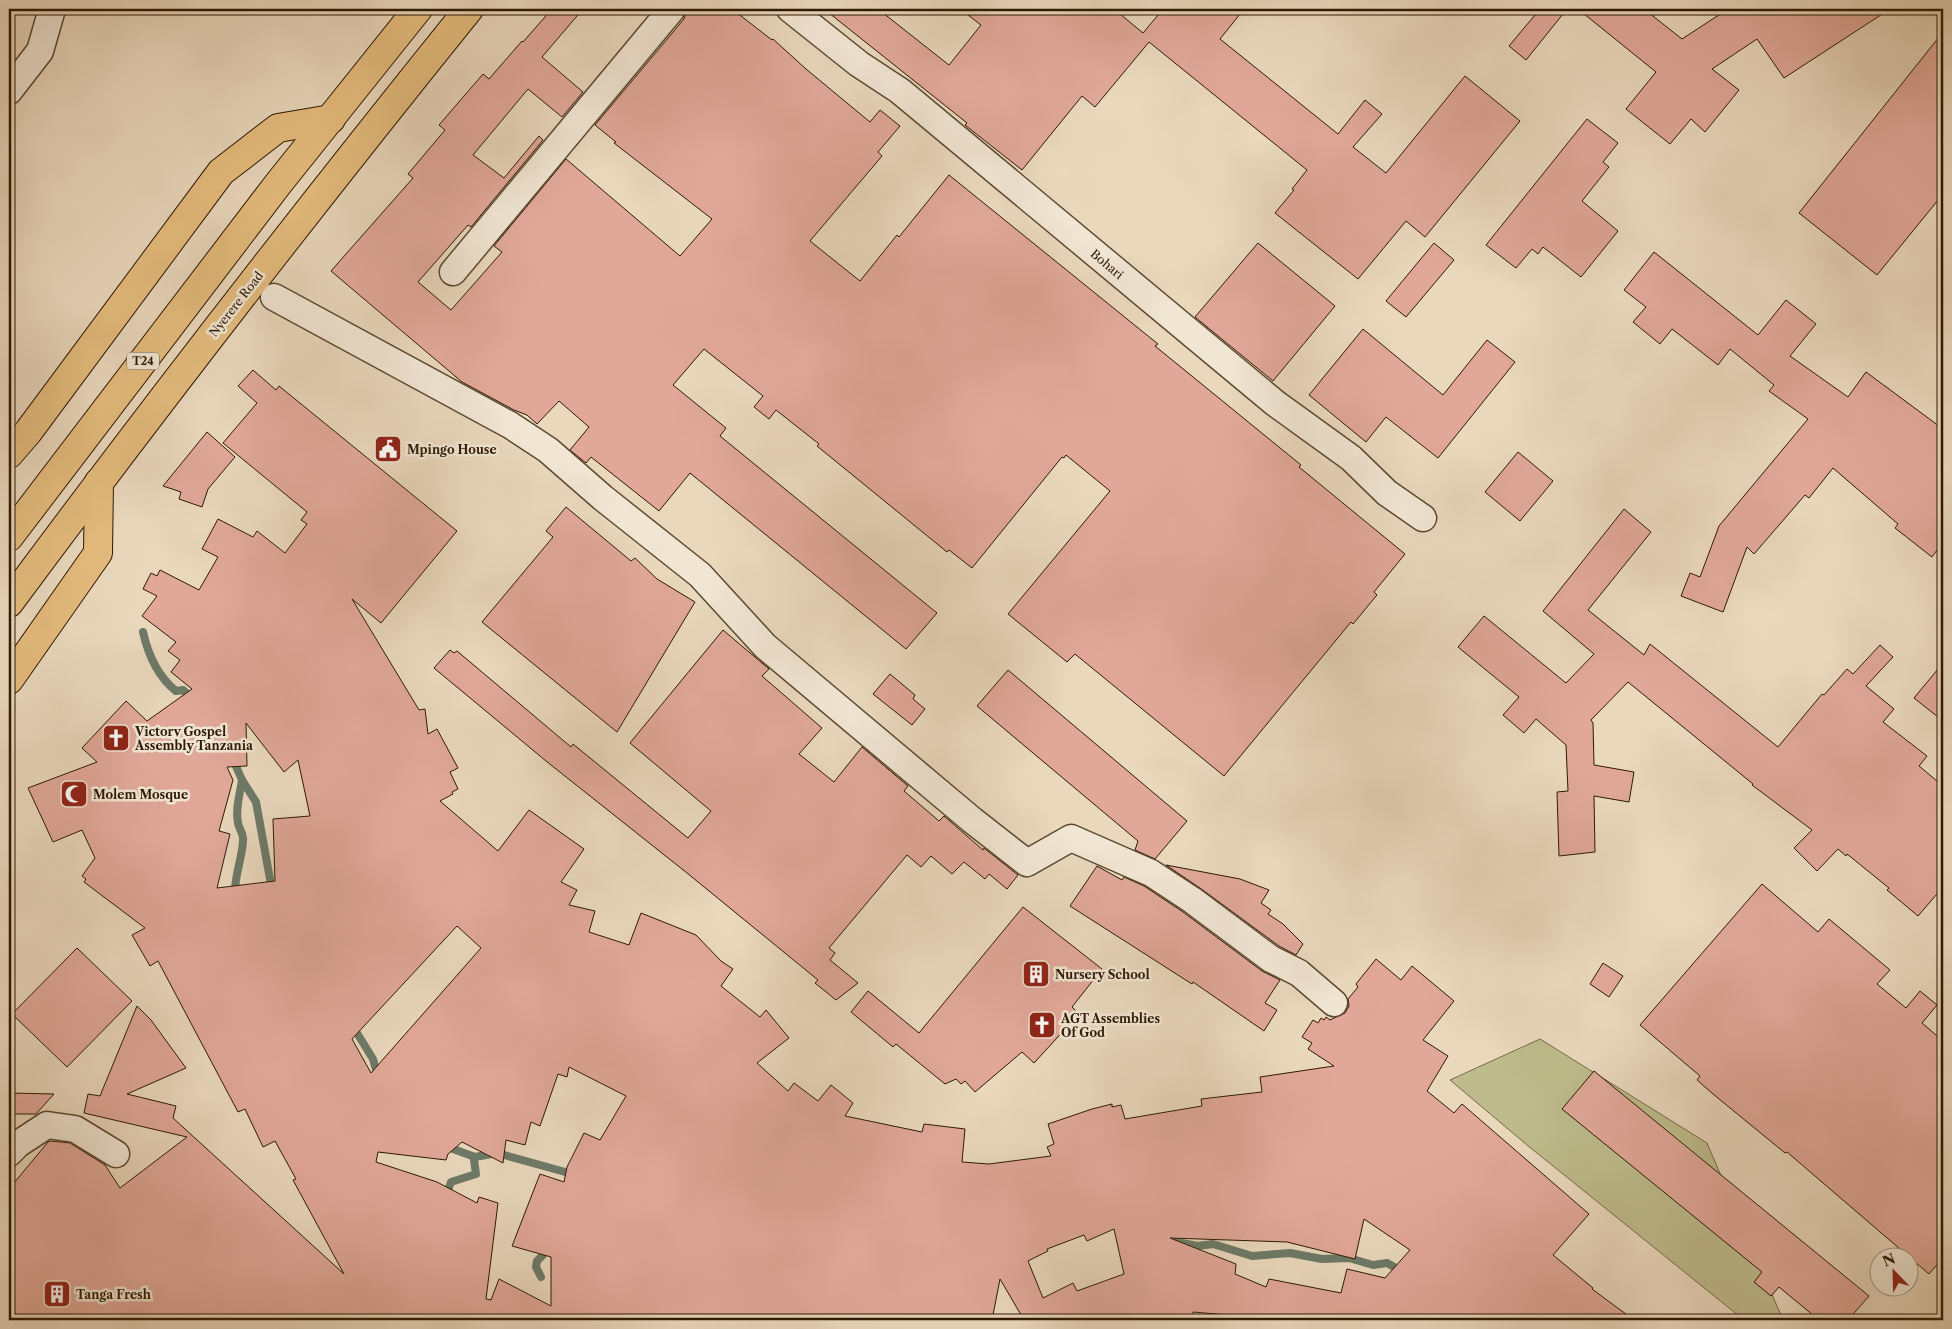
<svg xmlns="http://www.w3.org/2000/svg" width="1952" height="1329" font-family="'Libre Caslon Text',serif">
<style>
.green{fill:#bebc8c;stroke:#766a47}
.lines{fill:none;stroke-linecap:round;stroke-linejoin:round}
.stream{stroke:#6d7a68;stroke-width:8}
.building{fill:#e1a899;stroke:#2d1902;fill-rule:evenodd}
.minor-casing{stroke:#5c4931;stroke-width:29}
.highway-casing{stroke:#2d1902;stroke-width:30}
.minor{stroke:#f1e6d4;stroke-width:26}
.highway{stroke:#e5bc7e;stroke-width:28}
.labels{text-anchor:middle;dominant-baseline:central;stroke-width:5;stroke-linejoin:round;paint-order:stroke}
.shield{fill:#f1e6d4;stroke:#685641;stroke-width:1}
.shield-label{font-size:11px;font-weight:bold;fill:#2d1902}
.street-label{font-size:12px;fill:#2d1902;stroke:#f1e6d4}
.poi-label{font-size:12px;font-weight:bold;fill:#2d1902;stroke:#f1e6d4;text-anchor:start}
</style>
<rect width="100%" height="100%" fill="#ead8bd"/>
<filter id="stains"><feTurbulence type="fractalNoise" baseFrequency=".004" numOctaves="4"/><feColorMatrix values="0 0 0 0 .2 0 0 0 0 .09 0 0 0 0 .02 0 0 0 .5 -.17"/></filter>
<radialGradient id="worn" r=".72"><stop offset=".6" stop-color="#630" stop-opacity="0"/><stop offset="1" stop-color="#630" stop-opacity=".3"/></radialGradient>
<path class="green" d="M1540,1039l167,104 76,177h-39l-217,-175 -77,-65z"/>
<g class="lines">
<g class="stream">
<path d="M143,632c5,22 14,44 33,59l7,-1 10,9"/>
<path d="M232,757l10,23 14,22 16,88"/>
<path d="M235,895c-1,-19 7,-35 8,-54 1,-7 -4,-12 -5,-18 -3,-14 2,-29 4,-43"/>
<path d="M352,1025l21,34 4,14 2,3"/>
<path d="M445,1146l30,11 22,-4 79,22"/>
<path d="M446,1196l5,-14 25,-8 -2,-14"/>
<path d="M1176,1242l22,4 15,-2 39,12 38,-3 32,6 27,-1 24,7 14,-2 16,9"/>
<path d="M541,1277l-5,-10 1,-6 6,-6 1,-9"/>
</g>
</g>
<g class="building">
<path d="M552,9h31l-41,48 41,35 -21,25 -34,-28 -55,66 31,23 35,-42 4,4 -72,87 -3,-2 -50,57 33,28 51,-58 -8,-6 72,-87 114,97 32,-37 -98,-76 2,-1 -21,-17 89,-106 3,-10h45l40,31 1,-1 33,30 64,53 10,-12 20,16 -22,26 4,4 -72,85 50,40 37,-46 2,2 50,-62 209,169 -3,2 146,119 -2,2 106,87 -31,38 3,3 -24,29 -2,-2 -127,154 -149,-122 -8,8 -59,-48 102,-123 -44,-36 -2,3 -2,-1 -90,111 -23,-18 -2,2 -130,-106 2,-2 -43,-34 -7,9 -15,-12 9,-11 -59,-47 -31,36 53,43 -6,8 217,177 -31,36 -216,-176 -31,38 -68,-54 -5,6 -16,-13 19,-23 -30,-26 -22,23 -10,-9 -13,-5 -52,-28 -131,-111 82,-93 -5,-4 37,-44 -6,-5 44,-51 6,5 33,-38 1,1z"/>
<path d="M824,9h54l71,56 32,-40 -21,-16h154l29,24 20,-24h81l-24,30 118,95 27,-34 17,14 -29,33 33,26 79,-97 55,45 -95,116 -19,-16 -48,58 -83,-66 19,-23 -2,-1 15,-19 -158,-128 -54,65 -13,-11 -60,74 -57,-45 2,-2z"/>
<path d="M1540,9h27l-41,51 -17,-14z"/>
<path d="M1578,9h66l38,30 46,-30h162l-106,69 -27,-39 -45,30 27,21 -34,42 -14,-13 -21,25 -44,-35 30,-37z"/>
<path d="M1943,32v162l-66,81 -78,-62z"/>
<path d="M1587,119l31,24 -15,19 6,5 -27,34 36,30 -37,46 -38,-30 -5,7 -6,-5 -16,19 -30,-23z"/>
<path d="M1258,243l77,63 -62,75 -78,-64z"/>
<path d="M1434,243l20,17 -48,57 -20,-16z"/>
<path d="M1654,252l104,83 28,-35 30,24 -26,32 58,41 18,-25 77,57v113l-11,15 -37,-29 3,-4 -65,-56 -24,30 -4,-3 -51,59 -7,-7 -24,65 -42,-16 9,-23 10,4 19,-51 89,-107 -39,-28 5,-6 -44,-36 -12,16 -46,-36 -12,15 -27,-22 13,-15 -22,-17z"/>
<path d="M1363,329l80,66 44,-55 28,22 -77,96 -52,-41 -20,25 -57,-47z"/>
<path d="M253,370l23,20 3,-4 178,145 -76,92 -29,-24 67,111 6,-1 3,25 9,-5 21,39 -8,4 8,17 -6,3 1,2 -13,7 58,50 31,-41 55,39 -23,33 16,8 -8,15 26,6 -6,21 40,13 12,-32 55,22 25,26 12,8 -12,17 39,31 6,-7 23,28 -32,25 31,28 6,-8 24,18 13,-16 22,18 -8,13 77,16 2,-8 41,5 -3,33 27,2 62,-8 -4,-9 7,-3 -6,-20 44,-15 20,-5v3l9,-2 4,14 77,-13 -1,-7 61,-7 -2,-15 74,-11 -26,-17 4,-6 -10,-6 11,-17 5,3 3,-5 3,2 2,-3 4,3 15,-7 4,-7 -1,-7 10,-12 -2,-3 20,-25 25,21 11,-14 42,35 -31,39 25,16 -21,35 27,22 8,-9 127,110 -36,41 40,33 -1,1 42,31h-384l-11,-4 -46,-4 -1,8h-168l-24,-41 -8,41h-969l-14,-12v-119l39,-47 2,-1 20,2 35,22 15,23 67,-51 -103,-24 4,-19 12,2 37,-90 14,14 35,48 -59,26 49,12 -3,12 171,156 -51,-94 3,-1 -21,-38 -12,6 -18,-38 -7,3 -80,-151 -8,5 -18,-31 13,-7 -61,-46 2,-3 -4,-3 13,-18 -13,-28 -29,12 -25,-54 69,-26 -15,-14 44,-47 21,20 45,-32 -21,-17 9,-12 -12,-9 8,-9 -34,-26 15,-20 -14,-7 8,-16 6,3 3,-6 39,20 19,-33 -16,-8 16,-30 35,18 4,-6 28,22 22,-29 -6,-4 6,-8 -84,-69 34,-40 -19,-17zM246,723l38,49 14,-12 12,56 -37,3 2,62 -58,7 13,-54 -11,-3 14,-51 -6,-13 20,-1zM457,926l24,22 -110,125 -19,-34zM569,1067l57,29 -26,44 -16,-7 -17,34 -3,15 -24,-8 -28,72 39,11v49l-52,-27 -8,21 -5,-1 12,-96 -19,-6 -2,6 -40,-21 -61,-20 2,-10 68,8 2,-6 14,-12 41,21 3,-23 19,5 6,-23 9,4 18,-52 9,3zM1364,1219l46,31 -25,28 -38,-9 -6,24 -72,-14 -3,8 -31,-13 1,-10 -66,-26 117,4 68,17zM1114,1229l10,45 -47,17 -4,-8 -30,15 -15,-37 20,-10 -1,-2 37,-14 3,6z"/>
<path d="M207,432l28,25 -27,32 -6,18 -23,-8 2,-7 -18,-6z"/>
<path d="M1518,452l35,29 -33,40 -35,-29z"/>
<path d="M566,507l65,54 4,-3 22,21 38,23 -78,130 -135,-110 71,-85 -7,-6z"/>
<path d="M1624,509l27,23 -63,78 56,45 6,-11 128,103 44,-53 2,1 23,-26 6,5 27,-29 13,12 -27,29 28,23 -11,13 44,34 -8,10 24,20v101l-25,29 -31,-26 2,-2 -42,-34 -1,2 -8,-7 -21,22 -23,-23 18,-18 -60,-45 1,-1 -125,-102 -37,38 2,3 1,42 40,7 -5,30 -35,-6 1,56 -36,4 -2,-64 11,-1 -2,-46 -30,-26 -12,14 -21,-18 16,-18 -61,-50 26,-31 82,67 28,-29 -51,-43z"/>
<path d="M723,630l46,39 -7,7 60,52 -23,26 35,28 28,-35 46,39 -4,5 35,30 5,-5 39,34 1,-2 34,27 -11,14 -18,-15 -4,5 -21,-17 -12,12 -21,-18 -10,11 -14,-12 -78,93 6,5 -5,7 28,23 -22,17 -21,-17 3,-3 -131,-107 -141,-112 -112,-93 16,-18 4,3 3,-2 114,96 2,-3 115,94 23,-27 -81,-68z"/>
<path d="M1943,663v58l-29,-23z"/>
<path d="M1008,670l179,151 -32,38 -20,-9 3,-9 -161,-135z"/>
<path d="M890,674l25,21 -2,4 12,10 -13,16 -39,-31z"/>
<path d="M1166,865l74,14 29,11 -8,13 10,7 -3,4 15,10 20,20 -7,11 -17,-9 -79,-58z"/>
<path d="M1097,866l25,14 2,-3 20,9 39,26 79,59 18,9 -15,23 12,7 -13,21 -71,-49 -1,2 -122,-78z"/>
<path d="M1762,884l56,48 11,-13 61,51 -13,14 29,24 14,-17 17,14 -15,18 21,18v217l-14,16 -142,-122 -2,1 -72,-59 -16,-14 3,-4 -60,-51z"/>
<path d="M1023,907l79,62 -30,38 7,7 -45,49 -12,-11 -47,40 -10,-11 -4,3 -5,-5 -11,5 -49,-40 -3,3 -42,-35 17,-21 51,42z"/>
<path d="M77,948l55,53 -65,66 -55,-53z"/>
<path d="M1603,963l20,13 -14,21 -19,-13z"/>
<path d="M1594,1071l275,225 -21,24h-29l-40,-33 -8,9 -17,-14 8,-10 -200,-163z"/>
<path d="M9,1093l45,1 -18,20h-27z"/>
</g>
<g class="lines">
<g class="minor-casing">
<g id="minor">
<path d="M790,9l69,55 41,27 375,312 76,55 36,35 36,25"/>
<path d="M9,91l31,-40 12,-42"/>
<path d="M453,272l219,-263"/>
<path d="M274,297l236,128 38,25 55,48 97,77 65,71 207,174 55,43 44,-25 80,35 41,27 79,59 28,14 35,30"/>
<path d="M9,1153l9,-9 29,-19 28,4 41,25"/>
</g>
</g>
<g class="highway-casing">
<g id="highway">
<path d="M9,454l19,-22 193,-260 57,-44 53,-9"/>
<path d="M9,537l269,-353 140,-175"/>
<path d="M9,603c149,-201 303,-399 460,-594"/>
<path d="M9,680l89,-127 1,-71"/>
</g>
</g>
<use href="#minor" class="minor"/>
<use href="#highway" class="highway"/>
</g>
<defs>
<g id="civic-square" transform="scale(1.4375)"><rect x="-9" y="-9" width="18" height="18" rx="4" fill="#8f2418" stroke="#f1e6d4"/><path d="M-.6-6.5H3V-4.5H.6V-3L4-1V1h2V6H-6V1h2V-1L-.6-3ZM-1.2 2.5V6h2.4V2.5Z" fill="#fff"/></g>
<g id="church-square" transform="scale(1.4375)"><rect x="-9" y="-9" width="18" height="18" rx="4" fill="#8f2418" stroke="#f1e6d4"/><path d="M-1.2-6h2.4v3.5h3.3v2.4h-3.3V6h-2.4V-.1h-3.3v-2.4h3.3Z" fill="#fff"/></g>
<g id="mosque-square" transform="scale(1.4375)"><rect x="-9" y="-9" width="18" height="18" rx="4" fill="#8f2418" stroke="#f1e6d4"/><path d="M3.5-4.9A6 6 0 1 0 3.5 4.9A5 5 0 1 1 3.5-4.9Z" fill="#fff"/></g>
<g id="building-square" transform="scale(1.4375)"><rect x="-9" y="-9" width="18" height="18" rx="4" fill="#8f2418" stroke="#f1e6d4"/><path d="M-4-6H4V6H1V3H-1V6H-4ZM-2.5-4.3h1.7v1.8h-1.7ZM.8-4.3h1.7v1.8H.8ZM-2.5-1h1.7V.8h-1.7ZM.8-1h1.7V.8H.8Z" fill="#fff"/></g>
</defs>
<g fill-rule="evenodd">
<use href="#civic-square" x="388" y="449"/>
<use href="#church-square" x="116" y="738"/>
<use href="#mosque-square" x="74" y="794"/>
<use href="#building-square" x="1036" y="974"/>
<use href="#church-square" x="1042" y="1025"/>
<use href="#building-square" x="57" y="1294"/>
</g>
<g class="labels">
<rect class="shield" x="127" y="352.5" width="32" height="17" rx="4"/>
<g class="shield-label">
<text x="143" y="361">T24</text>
</g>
<g class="street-label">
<text transform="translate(1107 264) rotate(40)">Bohari</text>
<text transform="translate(236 304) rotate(-52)">Nyerere Road</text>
</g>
<g class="poi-label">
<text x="407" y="449">Mpingo House</text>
<text x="135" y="731">Victory Gospel<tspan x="135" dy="14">Assembly Tanzania</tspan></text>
<text x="93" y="794">Molem Mosque</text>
<text x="1055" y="974">Nursery School</text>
<text x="1061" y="1018">AGT Assemblies<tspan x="1061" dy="14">Of God</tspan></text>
<text x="76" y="1294">Tanga Fresh</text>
</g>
</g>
<rect width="1952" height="1329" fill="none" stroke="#ead8bd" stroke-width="30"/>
<rect x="10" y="10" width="1932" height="1309" fill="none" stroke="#2d1902" stroke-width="2.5"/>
<rect x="15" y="15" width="1922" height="1299" fill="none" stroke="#2d1902"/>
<g transform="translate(1894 1272) rotate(337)"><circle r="24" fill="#f1e6d4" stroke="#a39480"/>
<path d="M0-4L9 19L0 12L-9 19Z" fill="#8f2418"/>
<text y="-8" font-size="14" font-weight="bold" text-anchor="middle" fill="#2d1902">N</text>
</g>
<rect width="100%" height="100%" filter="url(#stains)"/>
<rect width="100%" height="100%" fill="url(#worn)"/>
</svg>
